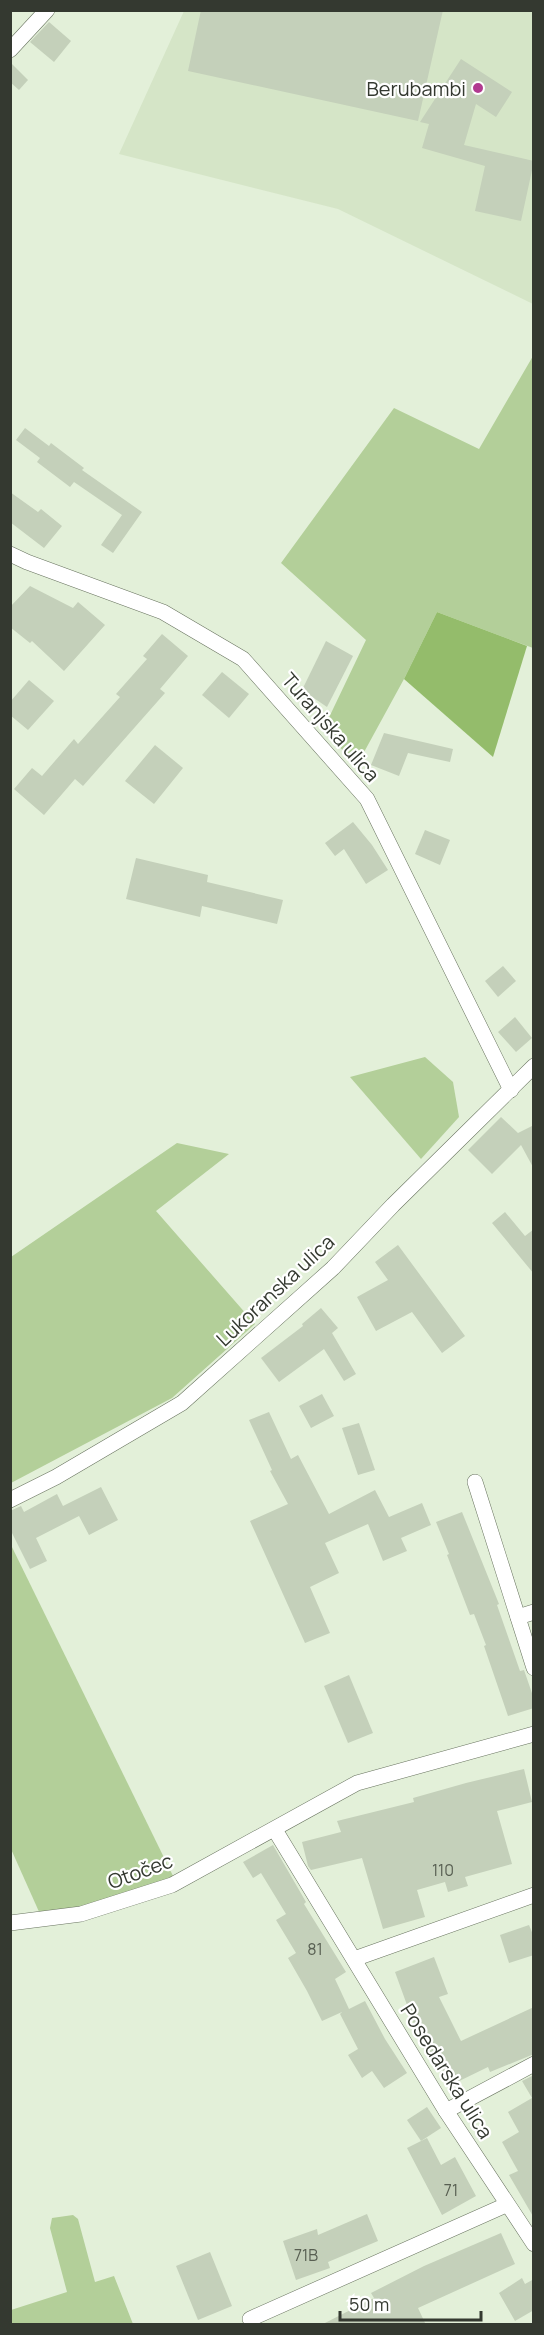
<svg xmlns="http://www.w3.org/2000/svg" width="544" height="2335" font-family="Manrope,sans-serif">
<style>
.built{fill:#d5e5c7}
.green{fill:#b3cf99}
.forest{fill:#94bc6b}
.building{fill:#c4d0ba}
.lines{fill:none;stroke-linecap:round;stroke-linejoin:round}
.street-casing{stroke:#68735f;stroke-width:16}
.street{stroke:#fff;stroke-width:15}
.poi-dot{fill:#b13a90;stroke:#fff;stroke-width:2}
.labels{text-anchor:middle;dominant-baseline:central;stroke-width:4.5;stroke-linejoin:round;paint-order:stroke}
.number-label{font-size:16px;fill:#585f52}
.poi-label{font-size:20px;fill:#343930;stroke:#fff;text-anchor:end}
.street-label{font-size:20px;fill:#343930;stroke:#fff}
</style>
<rect width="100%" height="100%" fill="#e3f0d9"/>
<path class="built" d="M184,11h349v293l-195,-95 -219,-55z"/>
<g class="green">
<path d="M533,356v292l-96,-36 -33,67 -47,86 -34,-35 43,-90 -85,-77 113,-155 85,41z"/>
<path d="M425,1057l28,25 6,35 -38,42 -71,-82z"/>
<path d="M177,1143l52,11 -73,57 99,113 -83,74 -161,85v-226z"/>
<path d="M10,1543l164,335 -75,26 -59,10 -29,-65z"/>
<path d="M73,2215l5,4 17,63 19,-6 19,48h-122v-14l56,-18 -17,-64 2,-10z"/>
</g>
<path class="forest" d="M437,612l90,34 -34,111 -89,-78z"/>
<g class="building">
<path d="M201,10h242l-25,111 -230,-50z"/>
<path d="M49,22l22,19 -17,21 -24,-20z"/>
<path d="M461,59l51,33 -16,25 -20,-13 -12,41 70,16 -13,60 -46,-10 10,-45 -63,-18 7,-24 -9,-2z"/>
<path d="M10,62l18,18 -9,10 -9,-8z"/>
<path d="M25,428l24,18 2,-3 33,25 -2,2 60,42 -29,41 -12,-8 21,-30 -48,-33 -4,5 -33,-25 3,-4 -24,-18z"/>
<path d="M10,492l28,20 3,-3 21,17 -18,22 -34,-26z"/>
<path d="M30,586l43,22 5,-6 27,23 -41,46 -32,-30 -2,2 -20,-16v-20z"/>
<path d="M162,634l26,22 -28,33 5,4 -82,93 -8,-7 -31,36 -30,-26 18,-21 10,8 32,-37 4,5 42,-47 -4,-3 31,-35 -4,-3z"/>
<path d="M326,641l27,15 -26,51 -25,-17z"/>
<path d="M222,672l27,22 -20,24 -27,-23z"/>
<path d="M29,680l25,21 -26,29 -18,-15v-13z"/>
<path d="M384,733l69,16 -3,13 -42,-9 -9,23 -28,-11z"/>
<path d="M155,745l28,23 -29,36 -29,-23z"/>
<path d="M353,822l19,23 16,25 -22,14 -22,-35 -9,7 -10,-13z"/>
<path d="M425,830l25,10 -10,25 -25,-11z"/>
<path d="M136,858l72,17 -1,7 76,18 -6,24 -75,-18 -2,11 -74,-18z"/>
<path d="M503,966l13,15 -18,16 -13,-16z"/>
<path d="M515,1017l17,21 -16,14 -18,-20z"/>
<path d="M501,1117l17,16 16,-8v44l-13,-24 -29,29 -24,-24z"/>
<path d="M505,1212l20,24 9,-7v45l-42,-51z"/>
<path d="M398,1245l67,91 -23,17 -30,-41 -36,19 -19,-34 31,-17 -13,-18z"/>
<path d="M321,1308l17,20 -6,5 24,41 -12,7 -20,-32 -45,33 -18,-24 42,-32 -1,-2z"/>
<path d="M322,1394l12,22 -23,12 -12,-22z"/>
<path d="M269,1412l22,47 7,-4 31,59 46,-24 14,27 33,-14 9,22 -30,13 6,13 -24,10 -15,-37 -43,19 14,30 -29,14 20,46 -25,10 -55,-122 38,-17 -18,-33 2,-1 -23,-50z"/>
<path d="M359,1423l16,47 -17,5 -16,-47z"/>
<path d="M101,1487l17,33 -29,15 -10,-19 -43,22 11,23 -17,8 -20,-40v-18l11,-5 3,6 33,-18 6,12z"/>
<path d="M462,1512l37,92 -2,1 23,66 4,-1 10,29v9l-26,8 -24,-70 2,-1 -12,-31 -4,1 -23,-60 2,-1 -13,-32z"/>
<path d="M349,1675l24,58 -25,10 -24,-57z"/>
<path d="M524,1769l8,33 -35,9 15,53 -47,13 3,9 -20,6 -3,-10 -28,8 8,27 -42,12 -21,-71 -51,12 -3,-4 -6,-24 39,-10 -4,-11 77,-19 -1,-4 53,-15z"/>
<path d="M273,1845l33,57 -2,2 42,68 -11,7 14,30 16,-8 20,38 22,34 -23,15 -12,-17 -10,7 -14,-23 10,-6 -18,-35 2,-2 -20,9 -15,-30 -19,-33 8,-5 -20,-33 10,-6 -25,-41 -8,5 -10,-16z"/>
<path d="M529,1925l5,12v18l-25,8 -9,-28z"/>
<path d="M434,1957l14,37 -9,3 22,44 73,-34v47l-44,18 -2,-5 -39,19 -16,-34 -6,3 -14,-27 2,-1 -20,-55z"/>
<path d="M534,2075v143l-25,-43 9,-4 -16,-29 17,-10 -11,-20 24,-14 -10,-17z"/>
<path d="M427,2107l14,21 -20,13 -14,-21z"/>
<path d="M427,2138l14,27 14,-8 21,39 -34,19 -35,-67z"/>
<path d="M367,2214l11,27 -50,21 2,6 -34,12 -13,-39 34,-12 1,6z"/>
<path d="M501,2233l14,31 -97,44 8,17h-105l53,-27 -3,-5 53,-27z"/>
<path d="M210,2252l22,54 -34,14 -22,-54z"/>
<path d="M522,2278l3,6 9,-5v31l-19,11 -16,-28z"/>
</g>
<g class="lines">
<g class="street-casing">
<g id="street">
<path d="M10,50l37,-40"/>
<path d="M10,554l17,8 136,50 80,47 124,140 144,291"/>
<path d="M475,1482l59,186"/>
<path d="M10,1500l46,-23 126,-74 151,-135 60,-63 141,-139"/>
<path d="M518,1617l16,-5"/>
<path d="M275,1830l171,281 88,133"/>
<path d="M10,1923l71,-9 91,-29 185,-102 177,-49"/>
<path d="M354,1959l180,-64"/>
<path d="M446,2111l88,-47"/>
<path d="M250,2319l256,-114"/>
</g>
</g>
<use href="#street" class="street"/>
</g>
<circle class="poi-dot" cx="478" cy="88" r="6"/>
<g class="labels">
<g class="number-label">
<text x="443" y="1870">110</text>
<text x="315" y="1949">81</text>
<text x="451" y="2190">71</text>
<text x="306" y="2255">71B</text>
</g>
<g class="poi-label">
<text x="466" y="88">Berubambi</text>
</g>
<g class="street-label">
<text transform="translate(331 727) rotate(49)">Turanjska ulica</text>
<text transform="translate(275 1290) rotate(-43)">Lukoranska ulica</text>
<text transform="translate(140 1871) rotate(-20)">Otočec</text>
<text transform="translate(447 2071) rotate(58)">Posedarska ulica</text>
</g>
</g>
<rect width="544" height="2335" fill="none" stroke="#343930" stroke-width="24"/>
<path d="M340 2311v9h141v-9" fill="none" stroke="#343930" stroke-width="3"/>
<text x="349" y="2311" font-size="18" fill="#343930" stroke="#ffffff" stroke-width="4.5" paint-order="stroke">50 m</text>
</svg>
